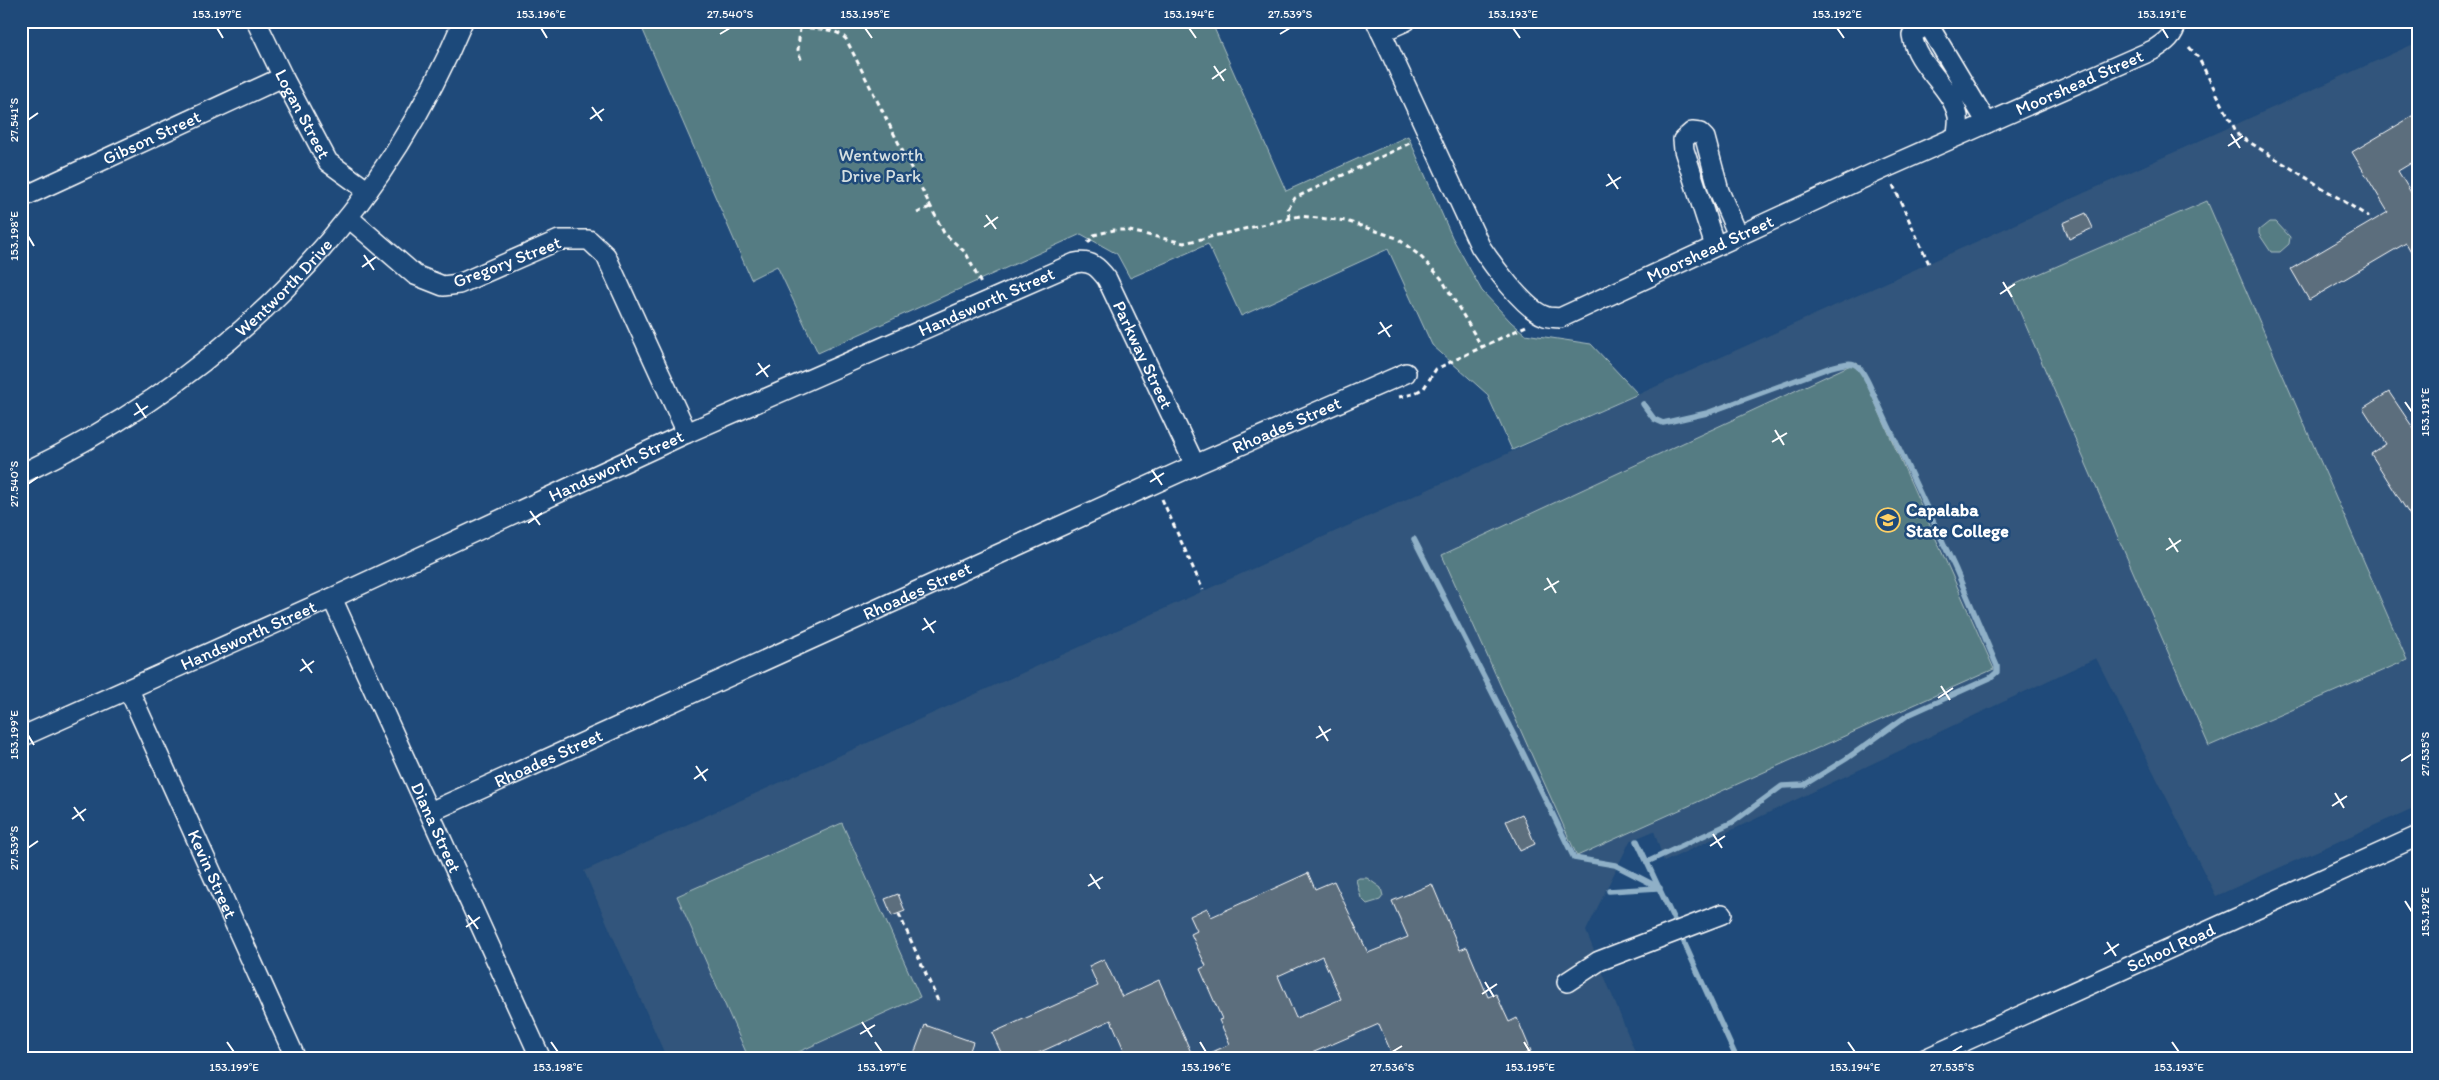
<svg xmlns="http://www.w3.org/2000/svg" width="2439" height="1080" font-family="Itim,sans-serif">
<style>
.built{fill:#31557b}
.green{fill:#547c83;stroke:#aabec1}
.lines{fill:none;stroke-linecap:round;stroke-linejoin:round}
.stream{stroke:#8fb0c7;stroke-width:5.5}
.building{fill:#5c6e7d;stroke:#fff;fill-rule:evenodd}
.minor-casing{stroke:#fff;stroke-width:22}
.path{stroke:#fff;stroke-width:3;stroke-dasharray:5 4;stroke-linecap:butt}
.minor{stroke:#1f4a7a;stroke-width:19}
.ticks{fill:none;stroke:#fff;stroke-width:2}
.labels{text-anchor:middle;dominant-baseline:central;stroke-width:5;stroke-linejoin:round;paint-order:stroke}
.street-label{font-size:18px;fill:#fff;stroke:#1f4a7a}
.park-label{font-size:18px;fill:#d4dee0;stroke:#1f4a7a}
.poi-label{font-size:18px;font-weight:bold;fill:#fff;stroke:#1f4a7a;text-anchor:start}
.neatline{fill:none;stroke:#fff;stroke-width:2}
.ticks-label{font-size:12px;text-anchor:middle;fill:#fff}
</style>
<rect width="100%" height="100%" fill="#1f4a7a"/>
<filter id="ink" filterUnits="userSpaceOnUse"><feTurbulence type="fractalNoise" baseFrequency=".02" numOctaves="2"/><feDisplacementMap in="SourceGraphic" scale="10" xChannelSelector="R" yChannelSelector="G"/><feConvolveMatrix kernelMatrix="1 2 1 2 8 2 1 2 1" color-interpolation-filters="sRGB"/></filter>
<g filter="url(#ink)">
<path class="built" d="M2418,42v764l-202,90 -120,-238 -432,204 -10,-31 -24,10 -44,90 52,128h-971l-83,-188z"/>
<g class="green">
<path d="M639,21h572l75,170 122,-55 44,101 30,54 29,31 14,12 66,10 47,50 -126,56 -25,-56 -55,-49 -44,-96 -147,67 -33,-72 -78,34 -13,-24 -36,-20 -263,119 -41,-87 -26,13z"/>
<path d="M2207,201l200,459 -198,86 -200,-459z"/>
<path d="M2269,222h7l14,15 -1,7 -9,8h-9l-12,-18v-4z"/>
<path d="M1857,362l137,307 -417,187 -135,-301z"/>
<path d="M842,823l78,174 -137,62h-34l-72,-163z"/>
<path d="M1359,878h8l14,10 2,8 -3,4 -13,4 -6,-6 -5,-18z"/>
</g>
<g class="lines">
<g class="stream">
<path d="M1643,404l11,15 9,4 44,-10 124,-46c23,-6 26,-7 37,15l88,188 41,96v6l-7,6 -82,37 -62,44 -42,26 -22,1 -49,36 -86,40"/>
<path d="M1414,539l109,214 51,105 41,7 45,23"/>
<path d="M1637,841l37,79"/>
<path d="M1609,891l48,-3"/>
<path d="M1683,940l54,119"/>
</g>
</g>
<g class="building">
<path d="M2418,113v46l-20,12 20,33v59l-12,-20 -97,57 -18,-31 97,-57 -36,-60z"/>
<path d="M2086,213l7,15 -24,11 -6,-16z"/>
<path d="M2389,392l29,43v93l-47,-74 15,-10 -23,-36z"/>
<path d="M1522,814l13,30 -15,7 -14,-30z"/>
<path d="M1308,873l7,16 19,-8 34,72 40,-16 -16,-36 40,-17 28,66 7,-3 21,50 8,-3 13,28 8,-4 14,33 -16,8h-121l-15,-35 -81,35h-101l33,-15 -11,-24 3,-1 -22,-50 6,-3 -15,-32 6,-3 -7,-15 17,-8 4,9zM1322,956l19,43 -45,19 -18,-42z"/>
<path d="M898,894l7,17 -13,5 -7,-17z"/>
<path d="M1104,959l18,38 37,-17 35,79h-66l-17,-39 -86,39h-21l-12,-26 106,-47 -9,-20z"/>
<path d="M925,1025l48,17 -6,17h-55z"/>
</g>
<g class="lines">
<g class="minor-casing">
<g id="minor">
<path id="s1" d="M256,21l27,56 45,85 40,29"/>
<path id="s2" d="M1376,21l104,225c12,18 45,64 65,70 4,2 10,1 15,2l323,-149 270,-119c13,-8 21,-14 24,-29"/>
<path d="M1381,32l25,-11"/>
<path d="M1957,136c0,-6 2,-14 1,-20 -7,-31 -41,-49 -46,-81l12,-9 8,5 55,92"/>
<path id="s3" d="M21,198l262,-121"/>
<path d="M349,218l66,57 28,11 16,-2 100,-44h30l17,16 81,177"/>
<path d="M1715,246l-31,-96 -1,-10 9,-8 8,1 5,5 14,53 19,44"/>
<path id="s4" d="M21,474c200,-95 356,-247 442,-453"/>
<path id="s5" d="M332,598l209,461"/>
<path id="s6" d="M129,690l167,369"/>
<path id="s7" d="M21,737l311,-139 355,-165 388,-170c16,-3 23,4 32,16l88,186"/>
<path id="s8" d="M430,812l765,-347 211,-92"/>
<path d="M1567,982l32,-21 123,-47"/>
<path id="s9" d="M1925,1059l493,-223"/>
</g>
</g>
<g class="path">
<path d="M783,21c20,12 48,2 63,18l98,194 22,20 15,31"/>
<path d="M800,28l-2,22 4,12"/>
<path d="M2189,47l9,10 40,78 131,82"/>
<path d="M1893,185l37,81"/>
<path d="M917,213l13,-6"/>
<path d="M1289,218l-1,-9 7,-11 117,-56"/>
<path d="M1088,243l6,-8 20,-5h11l59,13 116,-27 46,5 51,17 23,18 21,22 41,69"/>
<path d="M1399,397l14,-3 11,-6 12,-19 90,-43"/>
<path d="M1162,499l41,91"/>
<path d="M899,914l39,87"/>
</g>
<use href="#minor" class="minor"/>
</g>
</g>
<path class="ticks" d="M217,28l6,10M541,28l6,10M865,28l7,10M1189,28l7,10M1513,28l7,10M1837,28l7,10M2162,28l6,10M720,34l10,-6M1280,34l10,-6M1214,66l10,15M1212,79l14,-10M592,107l10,14M590,119l14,-10M28,120l10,-7M2231,134l9,14M2228,146l15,-10M1608,174l10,15M1606,186l15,-9M986,215l10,14M984,227l14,-10M28,236l6,10M364,255l10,15M362,267l14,-10M2003,282l9,15M2000,294l15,-10M1380,322l10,15M1378,334l14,-9M758,363l10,14M756,375l14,-10M2405,402l7,10M136,403l10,15M134,415l14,-9M1775,430l9,15M1772,442l15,-9M1152,470l10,15M1150,482l14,-9M28,484l10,-7M530,511l10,14M528,523l14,-10M2169,538l9,14M2166,550l15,-10M1547,578l9,15M1544,590l15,-9M924,618l10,15M922,630l14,-9M302,659l10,14M300,671l14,-10M1941,686l9,14M1938,698l15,-10M1319,726l9,15M28,735l6,10M1316,738l15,-9M2401,761l11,-7M696,766l10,15M694,779l14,-10M2335,793l9,15M2332,806l15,-10M74,807l10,14M72,819l14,-10M1713,834l9,14M1710,846l15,-10M28,848l10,-7M1090,874l10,15M1088,886l15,-9M2405,901l7,11M468,915l10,14M466,927l14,-10M2107,942l9,14M2104,954l15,-10M1485,982l9,15M1482,994l15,-10M862,1022l10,15M860,1034l15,-9M227,1042l7,10M551,1042l7,10M875,1042l7,10M1200,1042l6,10M1524,1042l6,10M1848,1042l7,10M2172,1042l7,10M1392,1052l10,-6M1952,1052l10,-6"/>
<defs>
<g id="school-ring" transform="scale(1.25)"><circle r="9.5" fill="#1f4a7a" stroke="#ffd166" stroke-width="1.5"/><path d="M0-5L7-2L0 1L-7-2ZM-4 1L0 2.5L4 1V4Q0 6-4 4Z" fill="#ffd166"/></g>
</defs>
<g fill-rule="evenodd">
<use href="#school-ring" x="1888" y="520"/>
</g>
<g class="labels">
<g class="street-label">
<text stroke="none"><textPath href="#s2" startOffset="930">Moorshead Street</textPath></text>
<text stroke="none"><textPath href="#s1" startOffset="104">Logan Street</textPath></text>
<text stroke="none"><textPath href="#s3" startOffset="144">Gibson Street</textPath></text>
<text stroke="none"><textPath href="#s2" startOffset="525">Moorshead Street</textPath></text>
<text transform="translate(507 262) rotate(-21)">Gregory Street</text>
<text stroke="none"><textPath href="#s4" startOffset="324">Wentworth Drive</textPath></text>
<text stroke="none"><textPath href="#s7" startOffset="1059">Handsworth Street</textPath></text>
<text stroke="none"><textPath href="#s7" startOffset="1278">Parkway Street</textPath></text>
<text stroke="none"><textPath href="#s8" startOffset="940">Rhoades Street</textPath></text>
<text stroke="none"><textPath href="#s7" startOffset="654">Handsworth Street</textPath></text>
<text stroke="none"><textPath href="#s8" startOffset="535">Rhoades Street</textPath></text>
<text stroke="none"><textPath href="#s7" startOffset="249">Handsworth Street</textPath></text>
<text stroke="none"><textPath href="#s8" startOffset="130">Rhoades Street</textPath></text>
<text stroke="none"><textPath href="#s5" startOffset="252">Diana Street</textPath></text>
<text stroke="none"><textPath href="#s6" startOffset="202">Kevin Street</textPath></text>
<text stroke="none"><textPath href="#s9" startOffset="270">School Road</textPath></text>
</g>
<g class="park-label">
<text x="881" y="155">Wentworth<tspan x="881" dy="21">Drive Park</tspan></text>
</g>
<g class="poi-label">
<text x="1906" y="510">Capalaba<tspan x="1906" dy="21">State College</tspan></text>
</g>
</g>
<rect width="2439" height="1080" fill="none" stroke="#1f4a7a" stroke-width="55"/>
<rect x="28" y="28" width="2384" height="1024" class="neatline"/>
<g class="ticks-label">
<text x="217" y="18">153.197°E</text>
<text x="541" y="18">153.196°E</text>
<text x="730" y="18">27.540°S</text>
<text x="865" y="18">153.195°E</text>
<text x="1189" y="18">153.194°E</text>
<text x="1290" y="18">27.539°S</text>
<text x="1513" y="18">153.193°E</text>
<text x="1837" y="18">153.192°E</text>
<text x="2162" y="18">153.191°E</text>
<text transform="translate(14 120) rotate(-90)" y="4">27.541°S</text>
<text transform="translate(14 236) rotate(-90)" y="4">153.198°E</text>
<text transform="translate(2425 412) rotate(-90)" y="4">153.191°E</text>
<text transform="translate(14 484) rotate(-90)" y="4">27.540°S</text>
<text transform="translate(14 735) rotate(-90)" y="4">153.199°E</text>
<text transform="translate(2425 754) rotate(-90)" y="4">27.535°S</text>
<text transform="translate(14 848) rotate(-90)" y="4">27.539°S</text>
<text transform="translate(2425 912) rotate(-90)" y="4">153.192°E</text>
<text x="234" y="1071">153.199°E</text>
<text x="558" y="1071">153.198°E</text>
<text x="882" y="1071">153.197°E</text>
<text x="1206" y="1071">153.196°E</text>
<text x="1392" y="1071">27.536°S</text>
<text x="1530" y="1071">153.195°E</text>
<text x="1855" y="1071">153.194°E</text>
<text x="1952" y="1071">27.535°S</text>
<text x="2179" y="1071">153.193°E</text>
</g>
</svg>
